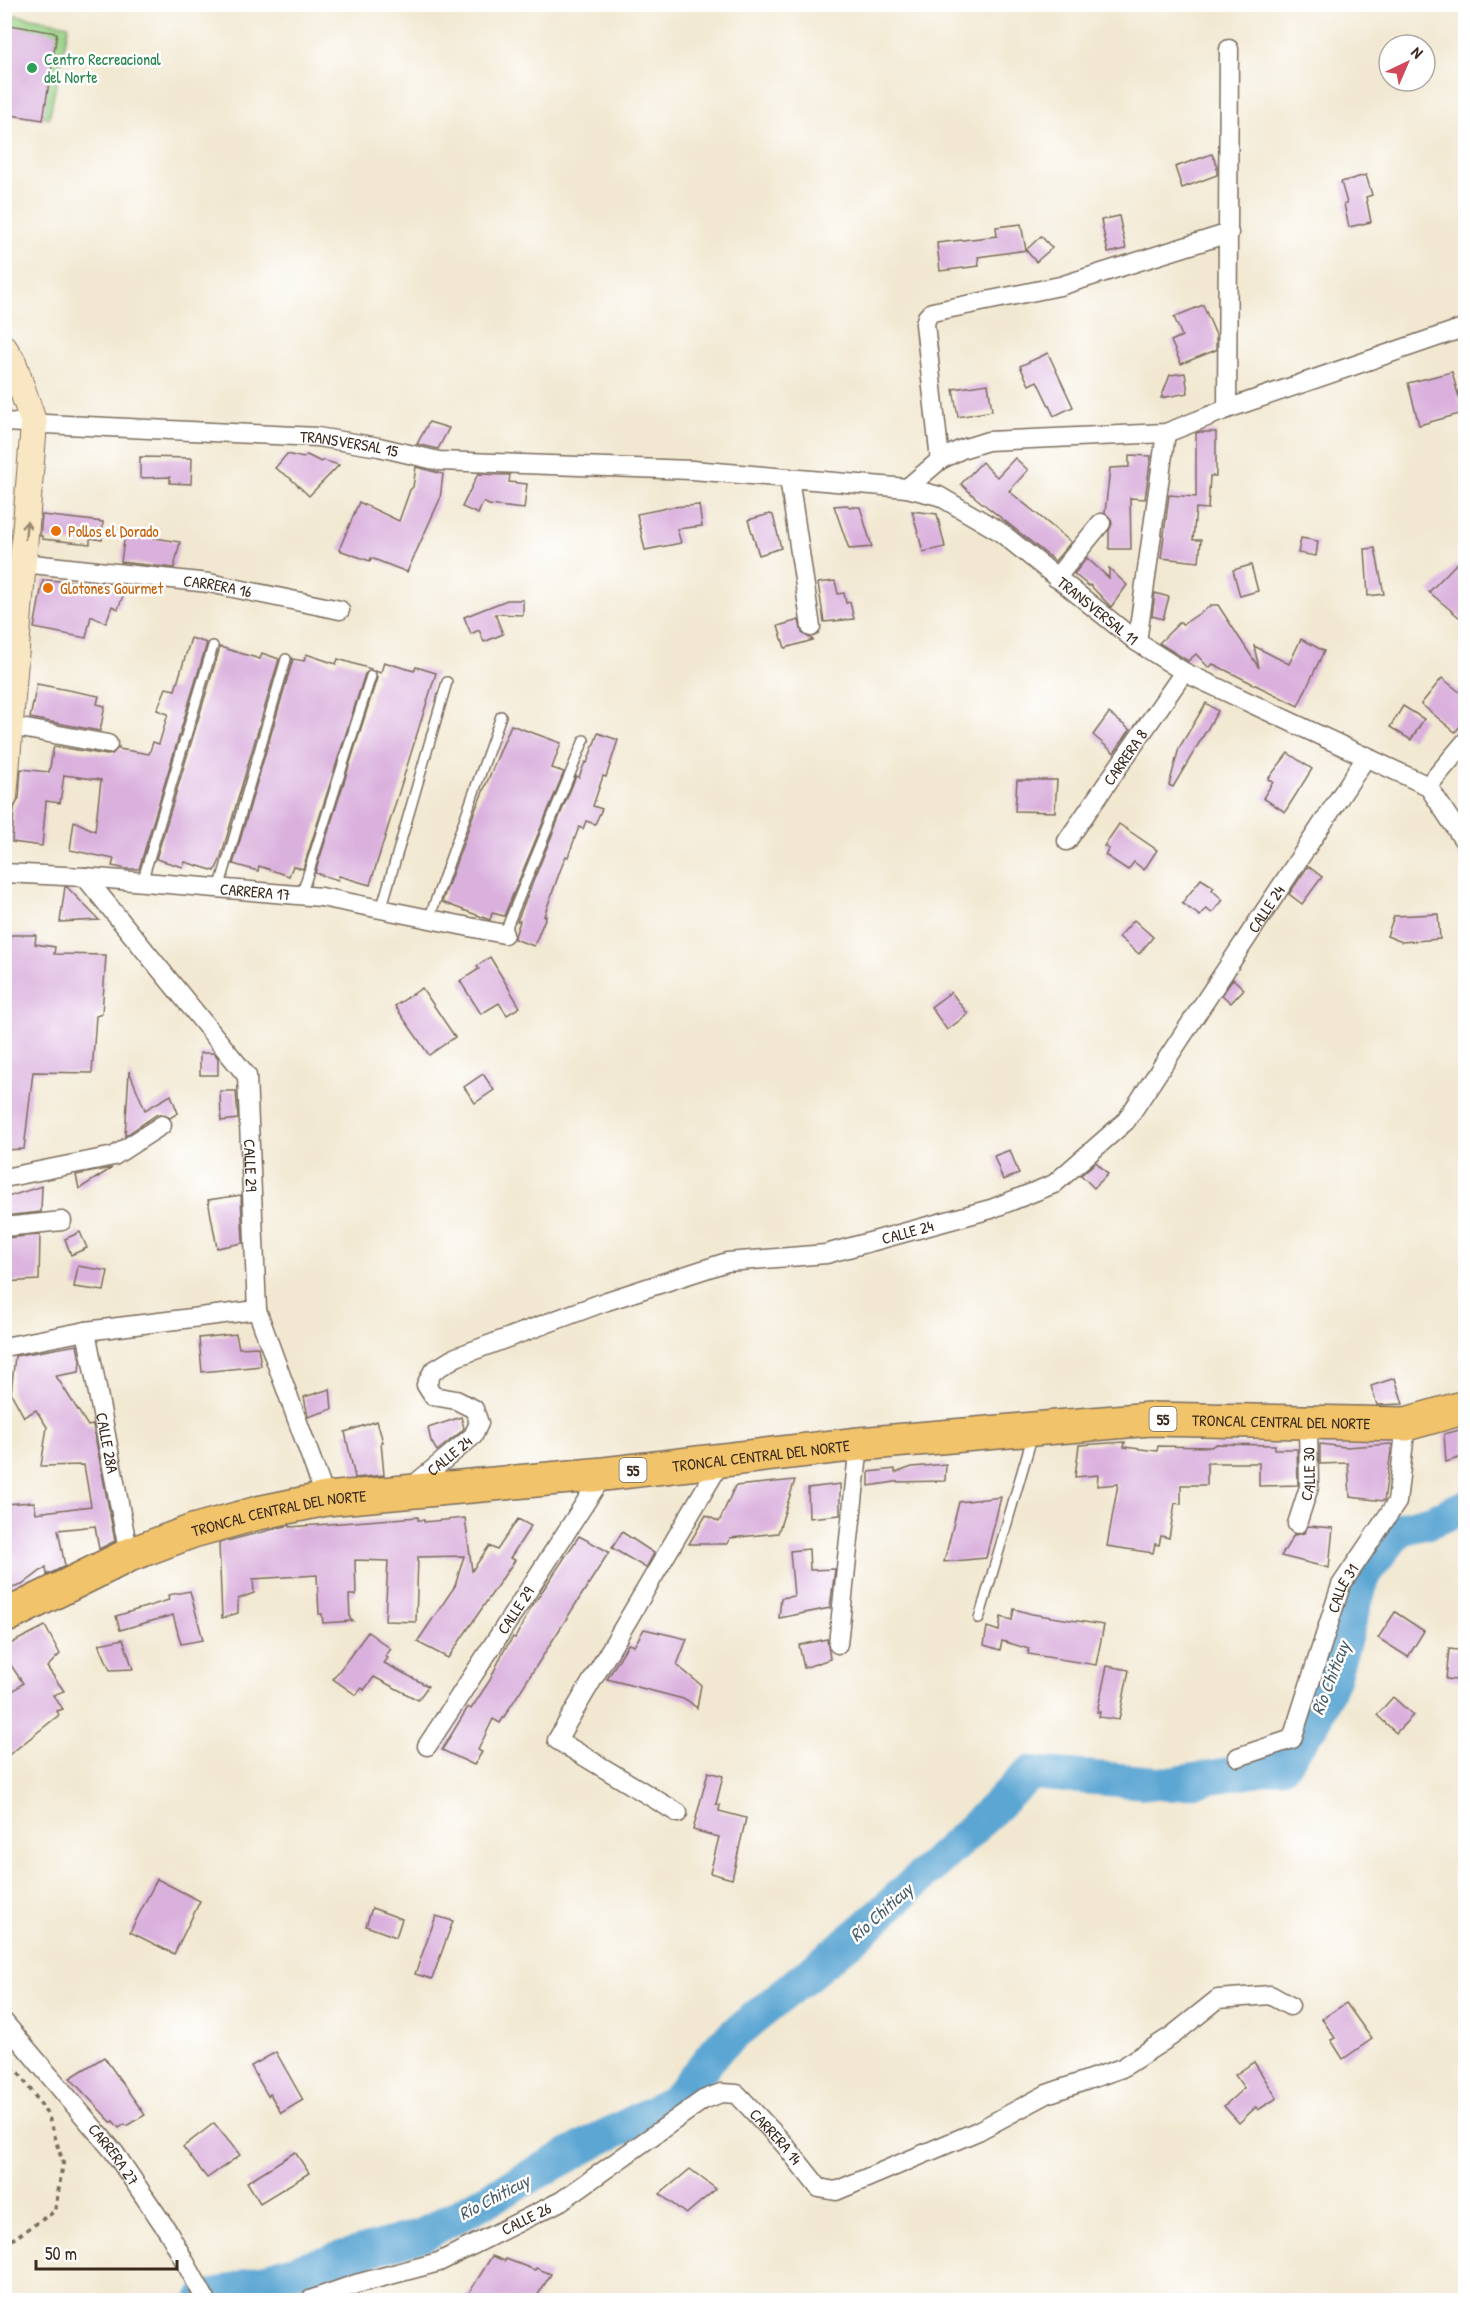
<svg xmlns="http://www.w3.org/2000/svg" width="1470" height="2305" font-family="'Patrick Hand',sans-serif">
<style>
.green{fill:#99d286;stroke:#6a7e52;stroke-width:1.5}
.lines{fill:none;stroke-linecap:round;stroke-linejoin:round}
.river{stroke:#5ba6d3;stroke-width:34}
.building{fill:#dab0dd}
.lane-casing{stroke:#7b6c5d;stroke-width:12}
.street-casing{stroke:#7b6c5d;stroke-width:21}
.secondary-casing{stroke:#7b6c5d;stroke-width:28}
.highway-casing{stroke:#7b6c5d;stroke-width:36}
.path{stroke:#7b6c5d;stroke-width:4;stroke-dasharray:4.5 4.5;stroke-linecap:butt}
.lane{stroke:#fff;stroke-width:9}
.street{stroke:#fff;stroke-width:18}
.secondary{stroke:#f9e7c3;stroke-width:26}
.highway{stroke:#f1c36a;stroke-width:33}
.oneway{stroke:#9a8870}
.leisure-dot{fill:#2e9e5b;stroke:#fff;stroke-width:2}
.food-dot{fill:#e8710a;stroke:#fff;stroke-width:2}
.labels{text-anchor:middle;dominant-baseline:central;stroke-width:5;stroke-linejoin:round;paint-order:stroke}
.shield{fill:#fff;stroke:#766a62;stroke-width:1.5}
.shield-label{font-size:15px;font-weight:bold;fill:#3b2a1e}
.leisure-label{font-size:16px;fill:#27864d;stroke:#fff;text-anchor:start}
.street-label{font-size:16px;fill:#3b2a1e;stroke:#fff}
.food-label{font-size:16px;fill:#c56008;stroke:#fff;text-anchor:start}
.water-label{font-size:18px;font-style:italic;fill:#485c66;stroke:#fff}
</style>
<rect width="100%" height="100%" fill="#fff"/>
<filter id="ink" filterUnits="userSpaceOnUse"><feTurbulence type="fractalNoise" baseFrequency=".0167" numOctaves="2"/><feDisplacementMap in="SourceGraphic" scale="12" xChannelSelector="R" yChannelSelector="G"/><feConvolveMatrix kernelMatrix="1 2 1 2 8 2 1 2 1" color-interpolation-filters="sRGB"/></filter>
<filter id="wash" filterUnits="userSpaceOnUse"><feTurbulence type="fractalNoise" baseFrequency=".008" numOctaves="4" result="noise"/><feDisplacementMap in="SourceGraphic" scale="24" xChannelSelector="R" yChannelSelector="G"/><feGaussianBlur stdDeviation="1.35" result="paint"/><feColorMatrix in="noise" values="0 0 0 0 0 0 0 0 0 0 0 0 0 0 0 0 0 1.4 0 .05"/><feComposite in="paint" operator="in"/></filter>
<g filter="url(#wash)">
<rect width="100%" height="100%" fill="#f2e8d1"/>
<path class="green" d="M4,13l65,12 -20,93 -44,-8z"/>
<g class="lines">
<path class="river" d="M203,2300l81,-26 138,-39 177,-96 75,-37 46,-56 144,-117 104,-96 62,-60 141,11 112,-19 31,-44 19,-43 31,-104 36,-45 32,-8 34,-15"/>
</g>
<g id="blocks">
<g class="building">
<path d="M4,24l53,9 -14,87 -39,-6z"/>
<path d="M1212,154l5,12v9l-35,13 -7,-21z"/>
<path d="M1366,175l6,20 -6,2 5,25 -22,5 -5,-23 3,-1 -6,-21z"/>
<path d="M1119,216l7,33 -18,4 -7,-33z"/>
<path d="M1021,224l5,26 -48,7 1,9 -39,5 -3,-28 60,-7 -1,-9z"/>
<path d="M1041,236l11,12 -16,14 -10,-12z"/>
<path d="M1203,305l13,30v15l-35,14 -10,-23 11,-5 -8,-19z"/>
<path d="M1048,353l25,54 -19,9 -17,-35 -8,4 -9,-19z"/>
<path d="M1452,372l11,41 -44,12 -11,-42z"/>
<path d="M1185,373l3,20 -27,5 9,-23z"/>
<path d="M988,384l4,27 -34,6 -5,-28z"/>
<path d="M429,422l20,6 -11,21 -21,-5z"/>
<path d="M1200,432h16v44h-6l-2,33 -12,-1 -3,32h8l-2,22 -38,-4 8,-63 27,2v-64z"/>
<path d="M287,454l16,4 4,-3 14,7 2,-2 16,5 -30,31 -19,-18 -15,-10z"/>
<path d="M1129,455l22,1 -6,43 -15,-1 1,51h-22v-18l3,-7 -1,-5 -6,-6 5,-45 19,-1z"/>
<path d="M140,457l52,1 -1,26 -21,-1v-6l-30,1z"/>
<path d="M1015,458l13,12 -19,21 62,51 -16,19 -79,-63 -15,-14 21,-22 15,15z"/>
<path d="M416,467l27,7 -3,25 -33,73 -36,-14 -1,3 -31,-11 20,-48 40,19 11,-31 3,-3z"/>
<path d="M478,474l32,1 -1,7 18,2 -3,25 -35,-4 -6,-3 -5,12 -16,-7z"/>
<path d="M699,505l3,21 -25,3 4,14 -36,7 -8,-36 35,-7z"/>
<path d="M847,505l3,2h10l12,40 -23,2 -15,-43z"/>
<path d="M912,511l25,3 8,33 -22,5z"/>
<path d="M770,514l3,1 8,33 -22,7 -11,-35z"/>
<path d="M42,515l61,7 -1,18 -12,-2v6l-48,-5v-3h-2z"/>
<path d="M125,533l55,9 -6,26 -53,-6z"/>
<path d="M1301,538l17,3 -2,15 -18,-3z"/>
<path d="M1375,548l9,46 -16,2 -3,-47z"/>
<path d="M1087,558l22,20v-10l18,17 -16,22 -21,-22 -1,1 -15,-12z"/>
<path d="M1456,564l10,10v49l-37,-31z"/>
<path d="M1251,565l7,26 -18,5 -7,-26z"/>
<path d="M43,580l59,3 25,2 -9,24 -6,-3 -6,17 -15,-7 -5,22 -52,-10z"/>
<path d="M835,581l3,13 6,-1 2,10 4,-1 4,17 -30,3 -6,-39z"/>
<path d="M1155,593l14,4 -6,22 -11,-3z"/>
<path d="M507,600h16v15l-28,-1 8,20 -19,8 -5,-12 -8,4 -7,-17z"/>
<path d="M1212,605h6l41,63 -5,-22 35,18 12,-25 23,12 -26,55 -85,-42 -4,4 -13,-14 -8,7 -29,-18 21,-21 2,3z"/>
<path d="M799,620l3,13 11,7 -28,8 -7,-22z"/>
<path d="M191,638l16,5 -68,226h-13l-14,-3 2,-7 -44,-9 4,-29 21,10 6,-51 -37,-5 -4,28 -14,-2 -4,45 -30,-4 2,-34 5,-10 2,-29 28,3 5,-26 53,9 5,-1 7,-7v2l30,5 4,-12 6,2 9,-30 -11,-4 9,-22 9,2z"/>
<path d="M220,647l40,12 2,-6 17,6 -59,201 -5,11 -30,-9 -2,5 -27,-8z"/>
<path d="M306,654l30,10 2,-5 33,10 -6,5 -62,195 -10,-3 -4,10 -30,-10 -1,5 -25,-7 60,-205 11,2z"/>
<path d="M384,662l30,9 2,-4 20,6 -66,212 -31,-9 -1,4 -23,-7 62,-195 -2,-7 6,2z"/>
<path d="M1442,678l24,19v23l-11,12 -34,-28z"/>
<path d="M37,684l62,12 -2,8 8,2 -5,25 -70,-13z"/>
<path d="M1206,703l12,8 -45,76 -4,-2 10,-37z"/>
<path d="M1403,706l21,13 -13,21 -21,-13z"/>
<path d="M1109,713l21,17 -16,23 -21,-18z"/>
<path d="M511,725l50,18 -9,25 12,4 -60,144 -12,-3 -2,7 -48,-18 32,-89z"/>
<path d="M598,733l20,7 -12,37 -3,-1 -10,30 9,3 -7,15 -9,-3 -3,8 -4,-2 -11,30 -2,-1 -6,15 -16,45h2l-12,30 -20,-7 6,-18h-3l59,-145 3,1 6,-15 2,1z"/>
<path d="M1288,753l24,16 -27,43 -22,-14 10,-16 -5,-3z"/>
<path d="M1017,780h40l-2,32 -40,-1z"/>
<path d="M1119,824l38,26 -13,20 -10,-8 -6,8 -23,-15 4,-6 -5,-3z"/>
<path d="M1308,866l14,11 -20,27 -13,-10z"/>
<path d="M1201,879l13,8 -2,3 11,10 -11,13 -6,-4 -6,7 -18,-13z"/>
<path d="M65,887h2l32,33 -39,2z"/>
<path d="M1438,914l2,25 -38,3 -15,-6 7,-20z"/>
<path d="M1134,920l19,17 -14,17 -20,-17z"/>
<path d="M10,935h26l-1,9 20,3 -1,7 52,1 -4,59 -6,2 -4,57 -59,-1 -9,77 -20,1v-116l3,-21h-3v-59h5z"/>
<path d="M490,957l30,50 -13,8 -8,-12 -18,11 -21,-33 19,-12 -2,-3z"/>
<path d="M1233,979l11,10 -13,14 -9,-8z"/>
<path d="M422,988l33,49 -26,18 -34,-49z"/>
<path d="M951,992l17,22 -21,16 -16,-23z"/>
<path d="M200,1053h14l4,5v17h-18z"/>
<path d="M129,1071l16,39 26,-15 7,18 -8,5 -8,-4 -6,1 -31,21z"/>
<path d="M483,1074l11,16 -19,13 -11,-16z"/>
<path d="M220,1091h16l2,28 -17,2z"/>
<path d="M1010,1150l9,24 -16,6 -9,-24z"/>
<path d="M1096,1162l12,12 -14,14 -13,-13z"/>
<path d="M112,1168l-33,21 -3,-14z"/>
<path d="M42,1186l-1,26 -37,4v-18z"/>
<path d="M241,1195l2,48 -26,5 -9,-48z"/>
<path d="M80,1232l7,16 -16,7 -6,-16z"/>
<path d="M40,1235l-1,45 -35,2v-44z"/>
<path d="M78,1266l30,5 -4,20 -30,-4z"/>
<path d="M236,1334l3,14 19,-1 3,19 -59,6 -3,-34z"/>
<path d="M77,1345l3,16 -1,11 -23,4 32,50 5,-1 22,116 -16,8 -4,-23 -37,4 7,36 -18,9 -1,-8 -24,18 -13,4 -1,-12 -4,1v-28l5,-1 -5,-22v-23l30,-2 2,11 55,-7 -7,-41 -43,1 6,-39 -11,-17 -12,7 -13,-24 4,-37z"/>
<path d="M1395,1378l8,26 -26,1 -6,-19z"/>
<path d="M330,1389l2,20 -24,8 -4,-20z"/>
<path d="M461,1417l3,11 -2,3 -25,20 -6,-10 -3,-13z"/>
<path d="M377,1421l6,21h-2l3,33 -29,3 -10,-46z"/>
<path d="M1463,1429l2,27 -19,6 -2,-28z"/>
<path d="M1125,1442l-1,5 33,4 1,-5 53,1 5,-3 59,1v4h22l1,36 -39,1v-23h-52v22h-26v19l-6,-1 -6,35 -8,-2 -2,9 -4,-1 -2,9 -46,-7 11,-62 -21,2 1,-11 -23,2 4,-32z"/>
<path d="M1320,1444l25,3 47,-3 -8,57 -34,-4 -2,-34 -28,1z"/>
<path d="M946,1464l-1,17 -50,1 -26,4v-14l26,-3v4l17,-6z"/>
<path d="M795,1480l-17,53 -48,5 -3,6h-38l17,-29 13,7 16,-36z"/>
<path d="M840,1484v31l-31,3 -1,-30z"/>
<path d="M1001,1497l-15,61 -42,4 15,-60z"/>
<path d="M418,1517v3h6v2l41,-4 7,53 17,-25 8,4 21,-31 13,7 -21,32 5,2 -67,98 -31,-16 38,-56 9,-30 -46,1 -2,65 -31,-1 3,-60 -33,-1 1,35h-7l1,24 3,2 -30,2 -1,-9h-3l-2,-39 -64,4 1,14 -16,6v14l-16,5 -3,-75 71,-18v2z"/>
<path d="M1308,1526l25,2 -4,40 -48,-12 13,-21 10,-2z"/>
<path d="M622,1532l32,21 -8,15 -34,-20z"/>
<path d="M579,1536l30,16 -109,171 -7,-4 -15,31 4,2 -8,13 -32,-15 26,-43 3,2 19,-29 13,-28 10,-15 2,1 16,-30z"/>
<path d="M809,1549l1,21 25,-1 -5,39 -51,10 2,-20 13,-2 -4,-45z"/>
<path d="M190,1591l13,49 -22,4 -8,-29 -53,15 -4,-14 53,-16 -1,-5z"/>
<path d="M1014,1609l18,5 72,11 -8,40 -68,-11 1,-5 -27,-8 -2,9 -16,-5 3,-18 12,4 2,-14 11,3z"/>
<path d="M1395,1612l29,19 -16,26 -30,-19z"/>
<path d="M45,1626l15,28 -13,13 17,24 -11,4 10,14 -6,2 2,4 -55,44v-61l19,-15 -19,-28v-8z"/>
<path d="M644,1629l43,10 -10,26 24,20 -4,23 -10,-8 -80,-21 21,-35 6,2z"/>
<path d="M368,1632l23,17 -6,7 3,2 -4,5 44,23 -10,14 -44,-23 -10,13 -2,-2 -6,7 -23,-16z"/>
<path d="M123,1639l10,30 -23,1 -11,-26z"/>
<path d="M827,1639l3,20 -26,9 -5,-23z"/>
<path d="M1449,1649l17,2v30l-20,-2z"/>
<path d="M1107,1666l22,4 -10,50 -20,-3 1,-5h-3z"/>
<path d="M1393,1697l20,18 -17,18 -19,-18z"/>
<path d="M708,1772l15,4 -7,28 4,1 -1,6 27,7 -14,61 -22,-6 9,-36 -26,-7z"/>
<path d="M157,1879l43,22 -26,53 -44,-22z"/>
<path d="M372,1908l30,11 -6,18 -30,-11z"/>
<path d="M436,1916l17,5 -21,58 -17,-5z"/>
<path d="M1346,2003l26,36 -29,20 -12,-19 4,-2 -13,-19z"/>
<path d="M276,2052l27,48 -22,13 -11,-19 -2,2 -17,-30z"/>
<path d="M104,2057l41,58 -19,11 -1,-2 -6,4 -6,-7 -2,1 -41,-44z"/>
<path d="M1254,2062l23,36 -19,12 -2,-3 -17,16 -15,-17 20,-18 -9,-13z"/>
<path d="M214,2123l26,32 -33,23 -24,-31z"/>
<path d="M295,2152l14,21 -49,30 -13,-21z"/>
<path d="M690,2169l26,20 -30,25 -26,-20z"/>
<path d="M492,2256l13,5 1,-2 29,11 1,-2 15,6 -17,27h-70z"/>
</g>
</g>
</g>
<g filter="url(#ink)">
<use href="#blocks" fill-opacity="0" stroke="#7b6c5d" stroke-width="1.5"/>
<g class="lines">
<g class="lane-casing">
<g id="lane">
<path d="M142,882l71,-236"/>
<path d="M219,889l67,-230"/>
<path d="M301,896l70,-220"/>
<path d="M381,910l66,-228"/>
<path d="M429,919l72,-203"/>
<path d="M504,934l80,-194"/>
<path d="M979,1619l54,-185"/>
</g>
</g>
<g class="street-casing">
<g id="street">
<path d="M1227,409l2,-360"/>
<path id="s1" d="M4,422l313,15 62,10 60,14 253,9 215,18 32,8 60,35 138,111 47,30 244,114 38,58"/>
<path d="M940,460l-15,-136 2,-7 5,-5 128,-26 169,-53"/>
<path d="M789,478l22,149"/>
<path d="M907,488l33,-28 22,-11 26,-8 178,-8 61,-24 239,-82"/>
<path id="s2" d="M23,563l186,20 131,27"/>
<path d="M1056,578l45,-55"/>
<path d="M1137,642l29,-209"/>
<path d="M10,726l98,18"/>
<path d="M1428,786l38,-45"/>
<path id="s3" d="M1067,841l117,-169"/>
<path id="s4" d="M4,873l81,4 236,20 183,37"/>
<path id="s5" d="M85,877l162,199 10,234 69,189"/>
<path d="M4,1178l110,-22 48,-31"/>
<path d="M4,1227l58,-6"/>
<path id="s6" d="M86,1331l43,224"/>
<path d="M4,1347l82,-16 171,-21"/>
<path id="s7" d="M410,1488l63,-52 6,-13 -5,-14 -18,-9 -23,-4 -7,-11 7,-14 23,-14 151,-56 120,-39 99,-8 165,-45 63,-25 72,-63 241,-365"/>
<path id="s8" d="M1297,1524l12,-37 -1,-65"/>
<path d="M838,1644l21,-200"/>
<path id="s9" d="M427,1746l177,-272"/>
<path id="s10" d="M1238,1757l54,-18 49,-154 56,-83 9,-78"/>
<path d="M678,1813l-121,-73 165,-280"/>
<path id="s11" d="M4,2022l110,130 55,81 37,67"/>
<path id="s12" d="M310,2300l46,-16 83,-22 122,-61 142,-101 18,-7 16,1 47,50 35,44 17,3 142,-60 69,-37 75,-26 51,-33 45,-36 52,-4 20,11"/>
</g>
</g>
<g class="secondary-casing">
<path id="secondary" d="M4,348l9,14 21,62 -30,373"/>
</g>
<g class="highway-casing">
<g id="highway">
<path id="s13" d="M4,1617l125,-62 64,-24 65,-18 68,-14 278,-25 255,-30 291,-25 256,5 60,-17"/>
</g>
</g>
<path class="path" d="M4,2063l15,10 29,42 15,48 -8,48 -51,34"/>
<use href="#lane" class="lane"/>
<use href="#street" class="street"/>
<use href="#secondary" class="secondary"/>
<use href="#highway" class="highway"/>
</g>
<defs><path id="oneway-shaft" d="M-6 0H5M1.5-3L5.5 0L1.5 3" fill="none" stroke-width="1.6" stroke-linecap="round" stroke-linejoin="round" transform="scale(1.5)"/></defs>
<use class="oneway" href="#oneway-shaft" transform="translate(26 530) rotate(-85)"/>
</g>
<circle class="leisure-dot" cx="32" cy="68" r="6"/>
<g class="food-dot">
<circle cx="56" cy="531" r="6"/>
<circle cx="48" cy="588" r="6"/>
</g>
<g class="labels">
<g class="shield">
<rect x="1149.5" y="1407" width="27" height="24" rx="4.5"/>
<rect x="619.5" y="1458" width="27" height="24" rx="4.5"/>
</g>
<g class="shield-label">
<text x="1163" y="1419">55</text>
<text x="633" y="1470">55</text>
</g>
<g class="leisure-label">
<text x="44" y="59">Centro Recreacional<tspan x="44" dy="18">del Norte</tspan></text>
</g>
<g class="street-label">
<text stroke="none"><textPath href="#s1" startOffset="346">TRANSVERSAL 15</textPath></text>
<text stroke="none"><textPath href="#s2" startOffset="196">CARRERA 16</textPath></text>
<text stroke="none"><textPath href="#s1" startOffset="1136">TRANSVERSAL 11</textPath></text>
<text stroke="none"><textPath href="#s3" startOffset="102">CARRERA 8</textPath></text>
<text stroke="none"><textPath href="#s4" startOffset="252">CARRERA 17</textPath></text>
<text stroke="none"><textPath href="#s7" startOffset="1185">CALLE 24</textPath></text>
<text stroke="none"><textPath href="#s5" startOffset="346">CALLE 29</textPath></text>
<text stroke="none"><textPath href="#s7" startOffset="681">CALLE 24</textPath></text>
<text stroke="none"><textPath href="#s13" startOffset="1304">TRONCAL CENTRAL DEL NORTE</textPath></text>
<text stroke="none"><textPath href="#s6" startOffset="114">CALLE 28A</textPath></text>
<text stroke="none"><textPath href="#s7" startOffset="51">CALLE 24</textPath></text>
<text stroke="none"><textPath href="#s13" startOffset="782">TRONCAL CENTRAL DEL NORTE</textPath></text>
<text stroke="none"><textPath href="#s8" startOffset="52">CALLE 30</textPath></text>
<text stroke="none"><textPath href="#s13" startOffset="296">TRONCAL CENTRAL DEL NORTE</textPath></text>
<text stroke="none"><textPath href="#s10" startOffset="216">CALLE 31</textPath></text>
<text stroke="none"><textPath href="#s9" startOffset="162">CALLE 29</textPath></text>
<text stroke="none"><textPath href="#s12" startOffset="538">CARRERA 14</textPath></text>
<text stroke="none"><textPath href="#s11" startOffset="172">CARRERA 27</textPath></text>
<text stroke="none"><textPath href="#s12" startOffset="232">CALLE 26</textPath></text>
</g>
<g class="food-label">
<text x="68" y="531">Pollos el Dorado</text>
<text x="60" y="588">Glotones Gourmet</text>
</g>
<g class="water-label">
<text transform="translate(1330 1678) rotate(-69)">Río Chiticuy</text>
<text transform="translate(881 1912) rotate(-42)">Río Chiticuy</text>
<text transform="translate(494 2197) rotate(-28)">Río Chiticuy</text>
</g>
</g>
<rect width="1470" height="2305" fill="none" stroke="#fff" stroke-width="24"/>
<g transform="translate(1407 63) rotate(44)"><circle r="28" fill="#ffffff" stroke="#b1aaa5" stroke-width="1.5"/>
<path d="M0-4.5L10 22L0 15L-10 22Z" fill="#d1495b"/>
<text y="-9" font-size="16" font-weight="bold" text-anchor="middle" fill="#3b2a1e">N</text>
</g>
<path d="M36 2260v9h141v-9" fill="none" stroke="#3b2a1e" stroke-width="3"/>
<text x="45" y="2260" font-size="18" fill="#3b2a1e" stroke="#ffffff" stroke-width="4.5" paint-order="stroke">50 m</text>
</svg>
